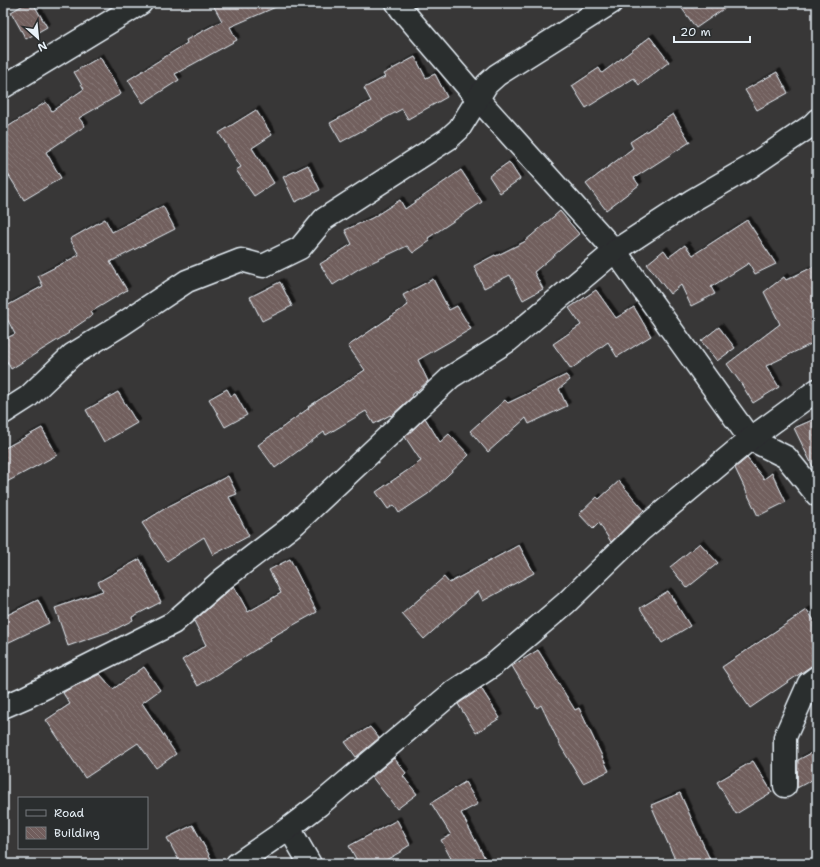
<svg xmlns="http://www.w3.org/2000/svg" width="820" height="867" font-family="'Shantell Sans',sans-serif">
<style>
.building{fill:url(#building-back-hatch);stroke:#e8f1f8;filter:url(#shadow)}
.lines{fill:none;stroke-linecap:round;stroke-linejoin:round}
.minor-casing{stroke:#e8f1f8;stroke-width:25}
.minor{stroke:#2a2d2e;stroke-width:22}
</style>
<defs>
<pattern id="building-back-hatch" width="6" height="6" patternUnits="userSpaceOnUse"><rect width="6" height="6" fill="#715e5d"/><path d="M-1 5l2 2M0 0l6 6M5-1l2 2" fill="none" stroke="#857675"/></pattern>
<filter id="shadow"><feDropShadow dx="3.5" dy="-3.5" stdDeviation="0" flood-color="#0009"/></filter>
</defs>
<rect width="100%" height="100%" fill="#383737"/>
<filter id="ink" filterUnits="userSpaceOnUse"><feTurbulence type="fractalNoise" baseFrequency=".025" numOctaves="2"/><feDisplacementMap in="SourceGraphic" scale="8" xChannelSelector="R" yChannelSelector="G"/><feConvolveMatrix kernelMatrix="1 2 1 2 8 2 1 2 1" color-interpolation-filters="sRGB"/></filter>
<g filter="url(#ink)">
<g class="building">
<path d="M27,3h6l14,24 -21,12 -15,-27z"/>
<path d="M212,3h73l-55,24 7,13 -62,34 4,6 -36,23 -15,-23 59,-37 -1,-3 36,-19z"/>
<path d="M678,3h54l-36,25z"/>
<path d="M650,37l19,25 -30,23 -5,-7 -48,30 -14,-22 27,-18 3,5z"/>
<path d="M100,57l21,37 -42,24 6,8 -39,26 15,26 -37,22 -21,-34v-36l43,-28 6,9 32,-22 -10,-17z"/>
<path d="M415,57l11,21 9,-4 12,23 -39,22 -6,-10 -61,33 -11,-19 41,-22 -7,-13 21,-11 -2,-3z"/>
<path d="M777,72l11,21 -31,17 -12,-20z"/>
<path d="M256,110l16,25 -20,13 22,35 -20,13 -18,-26 5,-3 -22,-34z"/>
<path d="M673,114l17,28 -56,36 5,7 -33,25 -20,-26 47,-36 -3,-6z"/>
<path d="M509,162l11,17 -20,14 -11,-17z"/>
<path d="M308,165l12,25 -25,12 -12,-25z"/>
<path d="M461,170l21,32 -54,36 2,3 -17,12 -6,-7 -47,22 -27,17 -13,-21 32,-20 -7,-14 27,-12 28,-18 5,9z"/>
<path d="M163,206l12,23 -65,33 17,28 -36,22 2,3 -25,17 1,1 -58,36 -8,-15v-14l12,-6 -12,-23v-3l40,-22 -5,-10 41,-21 -9,-16 35,-20 7,13z"/>
<path d="M560,211l19,23 -45,38 9,17 -20,11 -13,-25 -26,13 -10,-22 21,-11 1,1 28,-14z"/>
<path d="M747,220l29,44 -21,10 -6,-11 -38,24 4,7 -24,12 -10,-21 -11,9 -23,-30 17,-14 5,7 16,-12 8,10z"/>
<path d="M817,265v76l-51,25 13,21 -26,16 -11,-18 -15,-21 53,-40 -16,-32 20,-15 2,3z"/>
<path d="M433,279l16,31 8,-4 14,23 -53,31 10,21 -11,10 -6,4 1,2 -21,19 -1,-1 -16,9 -8,-13 -40,24 -2,-3 -49,36 -17,-23 51,-37 -1,-1 57,-37 -17,-24 60,-41 -5,-10z"/>
<path d="M280,282l12,24 -30,15 -12,-24z"/>
<path d="M596,290l20,28 18,-11 17,29 -34,21 -9,-15 -37,27 -18,-25 28,-19 -12,-17z"/>
<path d="M719,327l16,21 -18,13 -16,-20z"/>
<path d="M566,375l4,5 -11,9 8,17 -38,18 -3,-6 -38,34 -18,-21 35,-31 3,3z"/>
<path d="M227,389l4,7 4,-2 12,21 -22,12 -16,-28z"/>
<path d="M118,392l19,31 -33,19 -18,-32z"/>
<path d="M425,418l15,24 9,-8 20,21 -41,39 -29,19 -5,-8 -6,4 -12,-17 45,-31 -16,-24z"/>
<path d="M817,418v57l-23,-47z"/>
<path d="M42,428l15,27 -54,29v-35z"/>
<path d="M747,458l17,21 8,-6 14,29 -28,14 -23,-48z"/>
<path d="M228,476l9,18 -8,3 20,39 -36,19 -9,-18 -37,24 -25,-38 27,-17z"/>
<path d="M619,481l25,29 -33,32 -12,-19 -6,6 -14,-15 18,-17 2,2z"/>
<path d="M700,543l18,20 -31,25 -17,-21z"/>
<path d="M519,545l15,28 -51,28 -5,-10 -54,48 -22,-25 42,-37 5,6z"/>
<path d="M140,559l21,43 -29,15 1,3 -19,10 -46,16 -13,-38 48,-17 -5,-9z"/>
<path d="M290,559l27,53 -47,26 1,2 -73,46 -16,-26 24,-15 -12,-24 40,-35 14,26 33,-19 -12,-23z"/>
<path d="M668,591l22,35 -28,17 -22,-35z"/>
<path d="M38,600l11,23 -46,22v-28z"/>
<path d="M807,610l10,15v37l-67,46 -28,-41z"/>
<path d="M538,650l37,60 4,-2 30,63 -26,12 -23,-38 -19,-40 -4,3 -25,-42z"/>
<path d="M144,667l16,23 -18,13 34,51 -20,14 -18,-25 -53,35 -39,-58 24,-16 -7,-11 4,-3 33,-16 13,15z"/>
<path d="M481,688l19,30 -24,15 -18,-29z"/>
<path d="M370,727l9,11 -23,19 -11,-15z"/>
<path d="M817,750v27l-20,11 1,-28z"/>
<path d="M394,758l12,15 -3,3 14,18 -20,15 -25,-32z"/>
<path d="M753,761l19,31 -36,22 -19,-32z"/>
<path d="M465,782l13,22 -17,9 27,51h-34l-13,-24 10,-5 -20,-32z"/>
<path d="M680,793l8,18 24,53h-35l-26,-59z"/>
<path d="M397,820l13,25 -8,5v1l-23,13h-20l-10,-18z"/>
<path d="M193,825l21,39h-33l-14,-26z"/>
</g>
<g class="lines">
<g class="minor-casing">
<g id="minor">
<path d="M397,3l4,6 77,90 137,152 135,188 36,18 31,38"/>
<path d="M3,87l138,-84"/>
<path d="M3,413l25,-16 44,-42 49,-30 66,-44 54,-21 22,6 37,-18 24,-29 124,-80 11,-10 28,-45 10,-9 114,-72"/>
<path d="M3,707l23,-10 147,-74 50,-44 73,-56 155,-146 57,-36 107,-90 78,-51 57,-33 62,-42 5,-5"/>
<path d="M785,786v-49l24,-54 8,-6"/>
<path d="M289,828l21,36"/>
<path d="M237,864l52,-36 30,-23 134,-113 39,-26 74,-63 74,-72 110,-92 67,-49"/>
</g>
</g>
<use href="#minor" class="minor"/>
</g>
</g>
<rect width="820" height="867" fill="none" stroke="#2a2d2e" stroke-width="16"/>
<rect x="8" y="8" width="804" height="851" fill="none" stroke="#e8f1f8" stroke-width="1.5" filter="url(#ink)"/>
<rect x="18" y="797" width="130" height="52" fill="#2a2d2e" stroke="#767b7f"/>
<rect x="26" y="810" width="20" height="6" fill="#2a2d2e" stroke="#767b7f"/>
<text x="54" y="817" font-size="12" fill="#e8f1f8">Road</text>
<rect x="26" y="827" width="20" height="12" fill="url(#building-back-hatch)" stroke="#767b7f"/>
<text x="54" y="837" font-size="12" fill="#e8f1f8">Building</text>
<g transform="translate(38 38) rotate(153)" stroke="#2a2d2e" stroke-width="3" paint-order="stroke">
<path d="M0-3L7 15L0 10L-7 15Z" fill="#e8f1f8"/>
<text y="-6" font-size="11" font-weight="bold" text-anchor="middle" fill="#e8f1f8">N</text>
</g>
<path d="M674 36v6h76v-6" fill="none" stroke="#e8f1f8" stroke-width="2"/>
<text x="680" y="36" font-size="12" fill="#e8f1f8" stroke="#2a2d2e" stroke-width="3" paint-order="stroke">20 m</text>
</svg>
